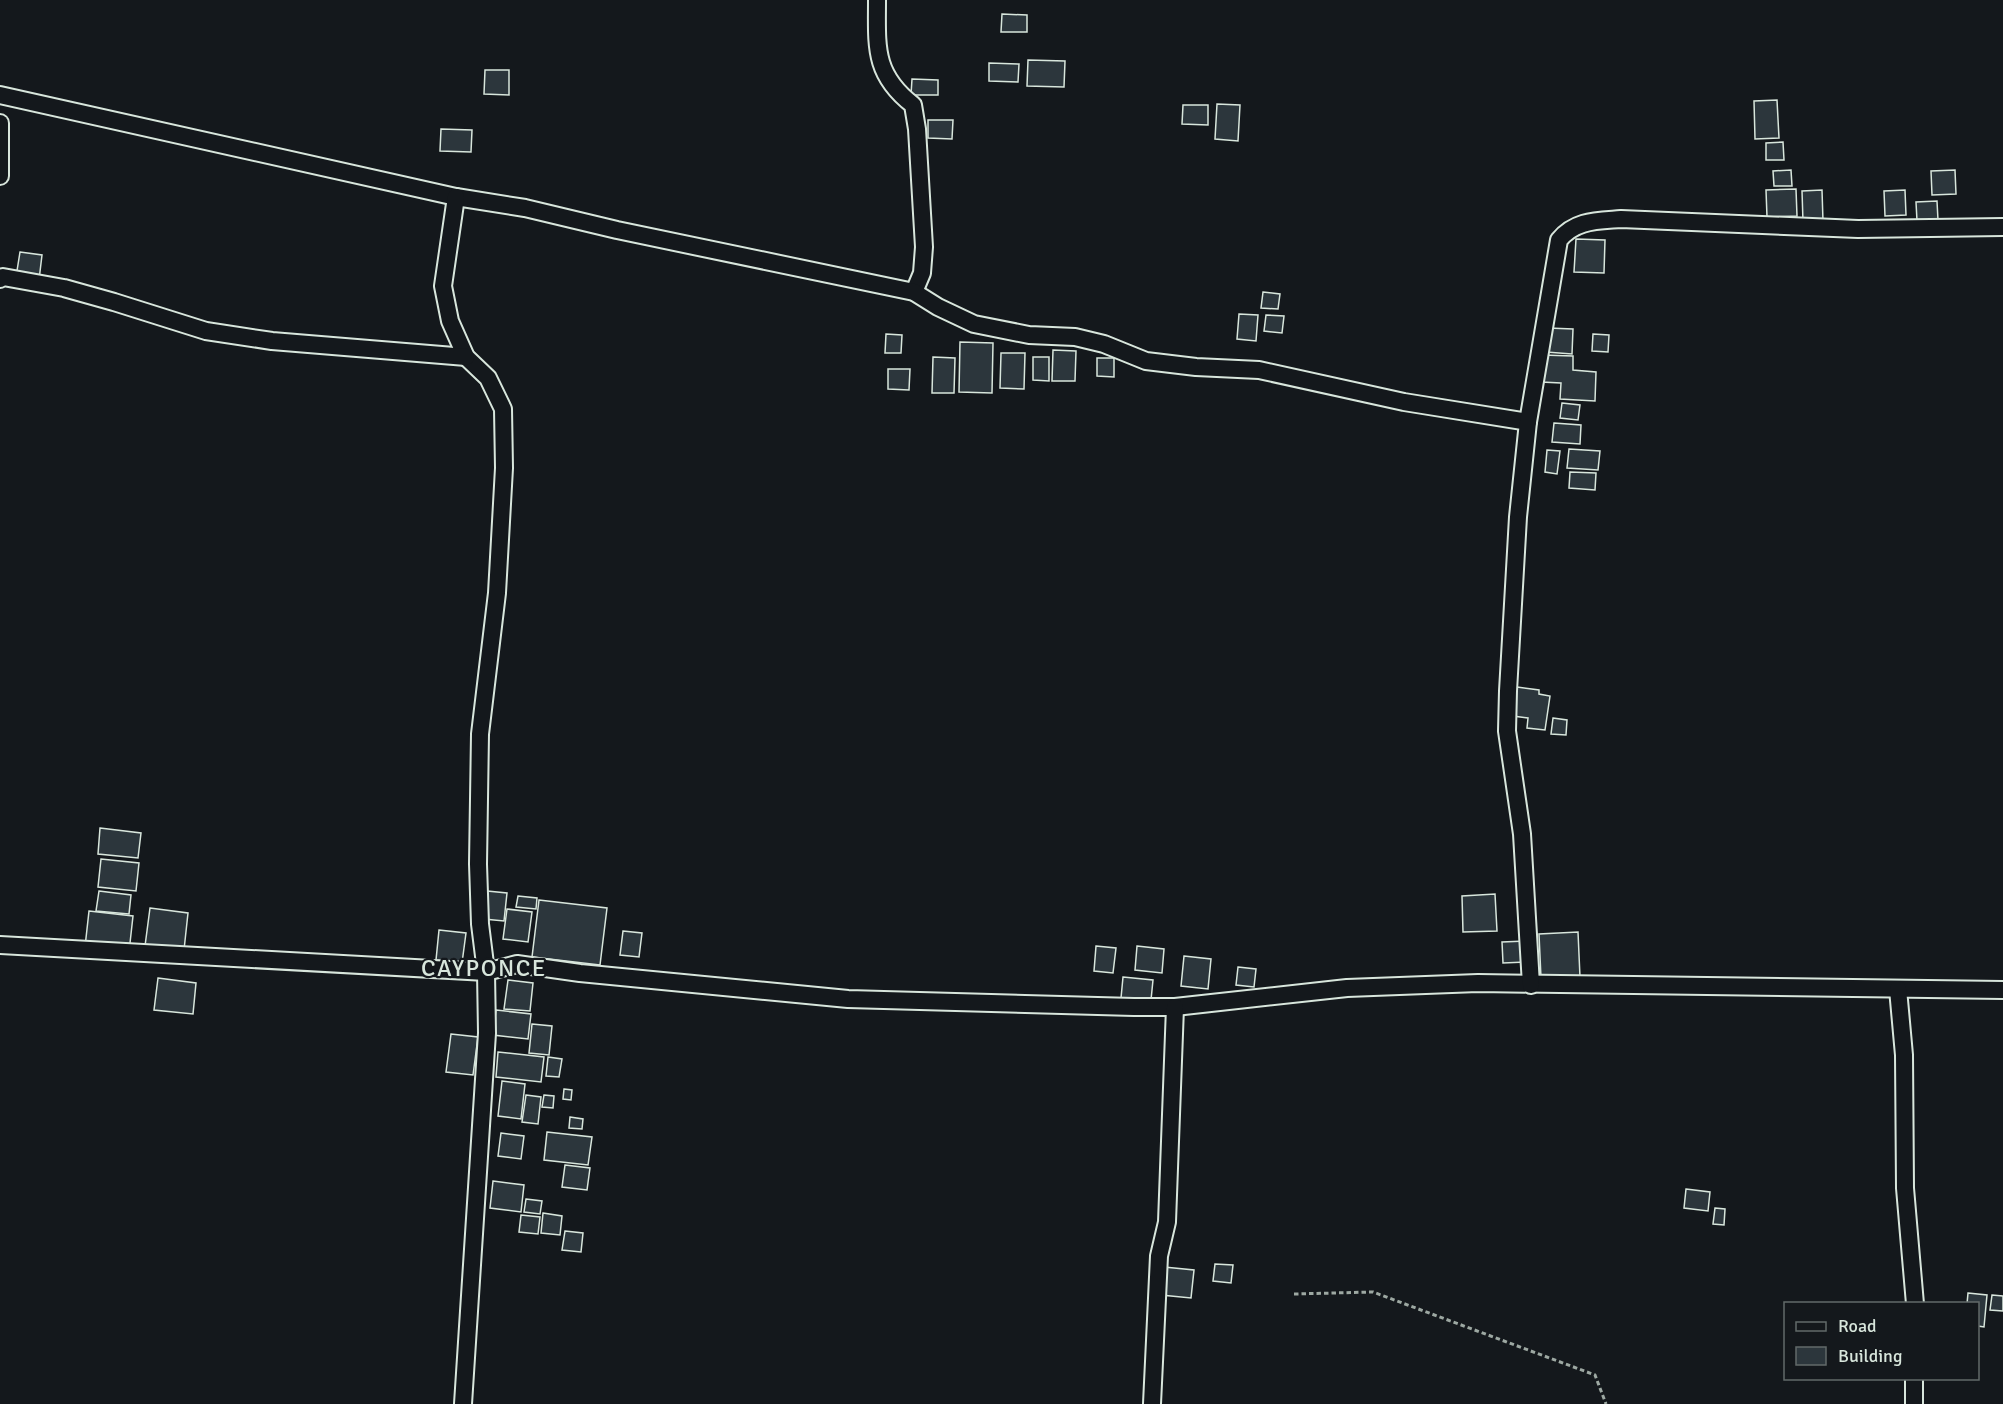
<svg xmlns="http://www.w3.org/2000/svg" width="2003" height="1404" font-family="Signika,sans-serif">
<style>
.building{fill:#2c363c;stroke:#d8e6dc;stroke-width:1.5}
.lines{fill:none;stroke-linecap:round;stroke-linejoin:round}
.street-casing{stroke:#d8e6dc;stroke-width:20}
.path{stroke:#9da8a2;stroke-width:3;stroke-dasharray:4.5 3;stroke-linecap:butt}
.street{stroke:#14181c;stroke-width:16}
.labels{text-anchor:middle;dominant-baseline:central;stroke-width:4.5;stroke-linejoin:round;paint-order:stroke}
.quarter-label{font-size:24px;letter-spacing:1.5px;fill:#d8e6dc;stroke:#14181c}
</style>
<rect width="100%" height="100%" fill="#14181c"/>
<g class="building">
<path d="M1002,14l25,1v17h-26z"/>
<path d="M1028,60l37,1 -1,26 -37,-1z"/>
<path d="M989,63l30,1 -1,18 -29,-1z"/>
<path d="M485,70h24v25l-25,-1z"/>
<path d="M912,79l26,1v15h-27z"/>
<path d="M1777,100l2,38 -24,1 -1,-38z"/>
<path d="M1217,104l23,1 -2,36 -23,-2z"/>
<path d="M1183,105h25v20l-26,-1z"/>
<path d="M928,120h25l-1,19 -24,-1z"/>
<path d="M441,129l31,1 -1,22 -31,-1z"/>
<path d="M1783,142l1,18h-18v-17z"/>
<path d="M1791,170l1,16h-18l-1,-15z"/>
<path d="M1955,170l1,24 -24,1 -1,-24z"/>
<path d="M1796,189l1,27 -30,1 -1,-27z"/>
<path d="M1822,190l1,31 -20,1 -1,-31z"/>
<path d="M1905,190l1,25 -21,1 -1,-25z"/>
<path d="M1937,201l1,19 -21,1 -1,-19z"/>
<path d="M1576,239l29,1 -1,33 -30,-1z"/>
<path d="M20,252l22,3 -3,25 -23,-3z"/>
<path d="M1263,292l17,2 -2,15 -17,-1z"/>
<path d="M1239,314l19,1 -2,26 -19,-2z"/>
<path d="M1266,315l18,1 -2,17 -18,-2z"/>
<path d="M1548,328l25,1 -1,25 -26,-2z"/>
<path d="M886,334l16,1 -1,18h-16z"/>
<path d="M1593,334l16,1 -1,17 -16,-1z"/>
<path d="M960,342l33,1 -1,50 -33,-1z"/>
<path d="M1053,350l23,1 -1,30h-23z"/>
<path d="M1001,353h24l-1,36 -24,-1z"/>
<path d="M1542,355l31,1v14l23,2 -1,29 -35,-2 1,-16 -20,-1z"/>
<path d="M933,357l22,1 -1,35h-22z"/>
<path d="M1033,357h16v24l-16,-1z"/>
<path d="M1097,358h17v19l-17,-1z"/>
<path d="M888,369h22l-1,21 -21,-1z"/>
<path d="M1562,403l18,2 -2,15 -18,-2z"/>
<path d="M1554,423l27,2 -1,19 -28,-2z"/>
<path d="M1569,449l31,2 -2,19 -31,-2z"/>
<path d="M1547,450l13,1 -3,23 -12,-2z"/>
<path d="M1570,472l26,1 -1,17 -26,-2z"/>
<path d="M1517,687l22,3v4l11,2 -5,34 -18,-2 1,-10 -15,-2z"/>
<path d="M1553,718l14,2 -1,15 -15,-1z"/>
<path d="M100,828l41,5 -3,25 -40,-4z"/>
<path d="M101,859l38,4 -3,28 -38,-4z"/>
<path d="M99,891l32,4 -2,19 -33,-3z"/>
<path d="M487,891l20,2 -3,28 -20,-2z"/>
<path d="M1495,894l2,37 -34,1 -1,-36z"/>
<path d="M518,896l19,2 -1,11 -20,-2z"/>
<path d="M539,900l68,8 -7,57 -68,-8z"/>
<path d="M150,908l38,5 -4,37 -39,-4z"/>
<path d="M507,909l25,3 -4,30 -25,-3z"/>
<path d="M89,911l44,5 -4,36 -44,-5z"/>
<path d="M439,930l27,3 -4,30 -26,-3z"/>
<path d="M623,931l19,2 -3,24 -19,-2z"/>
<path d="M1578,932l2,45 -39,1 -2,-44z"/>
<path d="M1528,941v21l-25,1 -1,-21z"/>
<path d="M1096,946l20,2 -3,25 -19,-2z"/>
<path d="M1137,946l27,3 -2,24 -27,-3z"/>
<path d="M1184,956l27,3 -3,30 -27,-3z"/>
<path d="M1238,967l18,2 -2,18 -18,-2z"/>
<path d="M1123,977l30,3 -2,20 -30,-2z"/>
<path d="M158,978l38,5 -3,31 -39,-4z"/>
<path d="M508,980l25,3 -3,28 -26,-2z"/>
<path d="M496,1010l35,4 -3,25 -35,-4z"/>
<path d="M532,1024l20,2 -3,29 -20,-2z"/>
<path d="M451,1034l27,3 -5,38 -27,-3z"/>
<path d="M498,1052l46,5 -3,25 -45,-5z"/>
<path d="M548,1057l14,2 -3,18 -13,-1z"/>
<path d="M502,1081l23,3 -4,35 -23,-3z"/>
<path d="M564,1089l8,1 -1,10 -8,-1z"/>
<path d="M526,1095l15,2 -3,27 -16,-2z"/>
<path d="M544,1095l10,1 -1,12 -11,-1z"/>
<path d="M570,1117l13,2 -1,10 -13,-1z"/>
<path d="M547,1132l45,5 -4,28 -44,-5z"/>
<path d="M501,1133l23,3 -3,23 -23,-3z"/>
<path d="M565,1165l25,3 -3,22 -25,-3z"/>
<path d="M493,1181l31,4 -3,27 -31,-4z"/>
<path d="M1686,1189l24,3 -2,19 -24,-3z"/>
<path d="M526,1199l16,2 -2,13 -16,-2z"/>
<path d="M1715,1208l10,1 -1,16 -11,-1z"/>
<path d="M543,1213l19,3 -2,19 -19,-2z"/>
<path d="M521,1215l19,2 -2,17 -19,-2z"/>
<path d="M565,1231l18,2 -2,19 -19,-2z"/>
<path d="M1215,1264l18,1 -2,18 -18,-2z"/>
<path d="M1164,1267l30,3 -3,28 -30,-3z"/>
<path d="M1968,1293l19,2 -3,32 -6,-1v-22h-11z"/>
<path d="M1992,1295l11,1v15l-13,-1z"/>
</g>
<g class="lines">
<g class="street-casing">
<g id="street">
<path d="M877,0c0,46 -4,74 36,105l4,24 7,118 -2,26 -8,19"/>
<path d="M0,95l456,102 69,11 92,22 297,62 24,15 36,17 55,11 46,2 29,7 42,17 50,6 63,3 145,32 124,20"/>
<path d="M0,123v53"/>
<path d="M456,197l-13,89 7,35 16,36 22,21 15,31 1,59 -7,125 -17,141 -2,130 2,60 6,48 1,61 -24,371"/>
<path d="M0,279l3,-2 61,11 50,14 92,29 66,10 194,16"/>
<path d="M0,945l486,27 31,-8 63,9 268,26 286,8h41l172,-19 131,-5 525,7"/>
<path d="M1531,985l-9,-151 -15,-103 1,-40 10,-174 10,-95 31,-182c16,-20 38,-19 62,-21l237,10 145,-2"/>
<path d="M1898,989l6,66 1,133 10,116"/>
<path d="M1152,1404l7,-148 8,-34 8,-215"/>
<path d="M1914,1404v-26"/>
</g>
</g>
<path class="path" d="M1294,1294l79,-2 222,83 11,29"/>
<use href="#street" class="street"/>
</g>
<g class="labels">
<g class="quarter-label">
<text x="484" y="968">CAYPONCE</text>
</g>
</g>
<rect x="1784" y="1302" width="195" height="78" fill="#14181c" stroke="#626a69" stroke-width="1.5"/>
<rect x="1796" y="1322" width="30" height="9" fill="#14181c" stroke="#626a69" stroke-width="1.5"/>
<text x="1838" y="1332" font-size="18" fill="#d8e6dc">Road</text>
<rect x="1796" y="1347" width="30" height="18" fill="#2c363c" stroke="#626a69" stroke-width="1.5"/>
<text x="1838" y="1362" font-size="18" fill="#d8e6dc">Building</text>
</svg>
